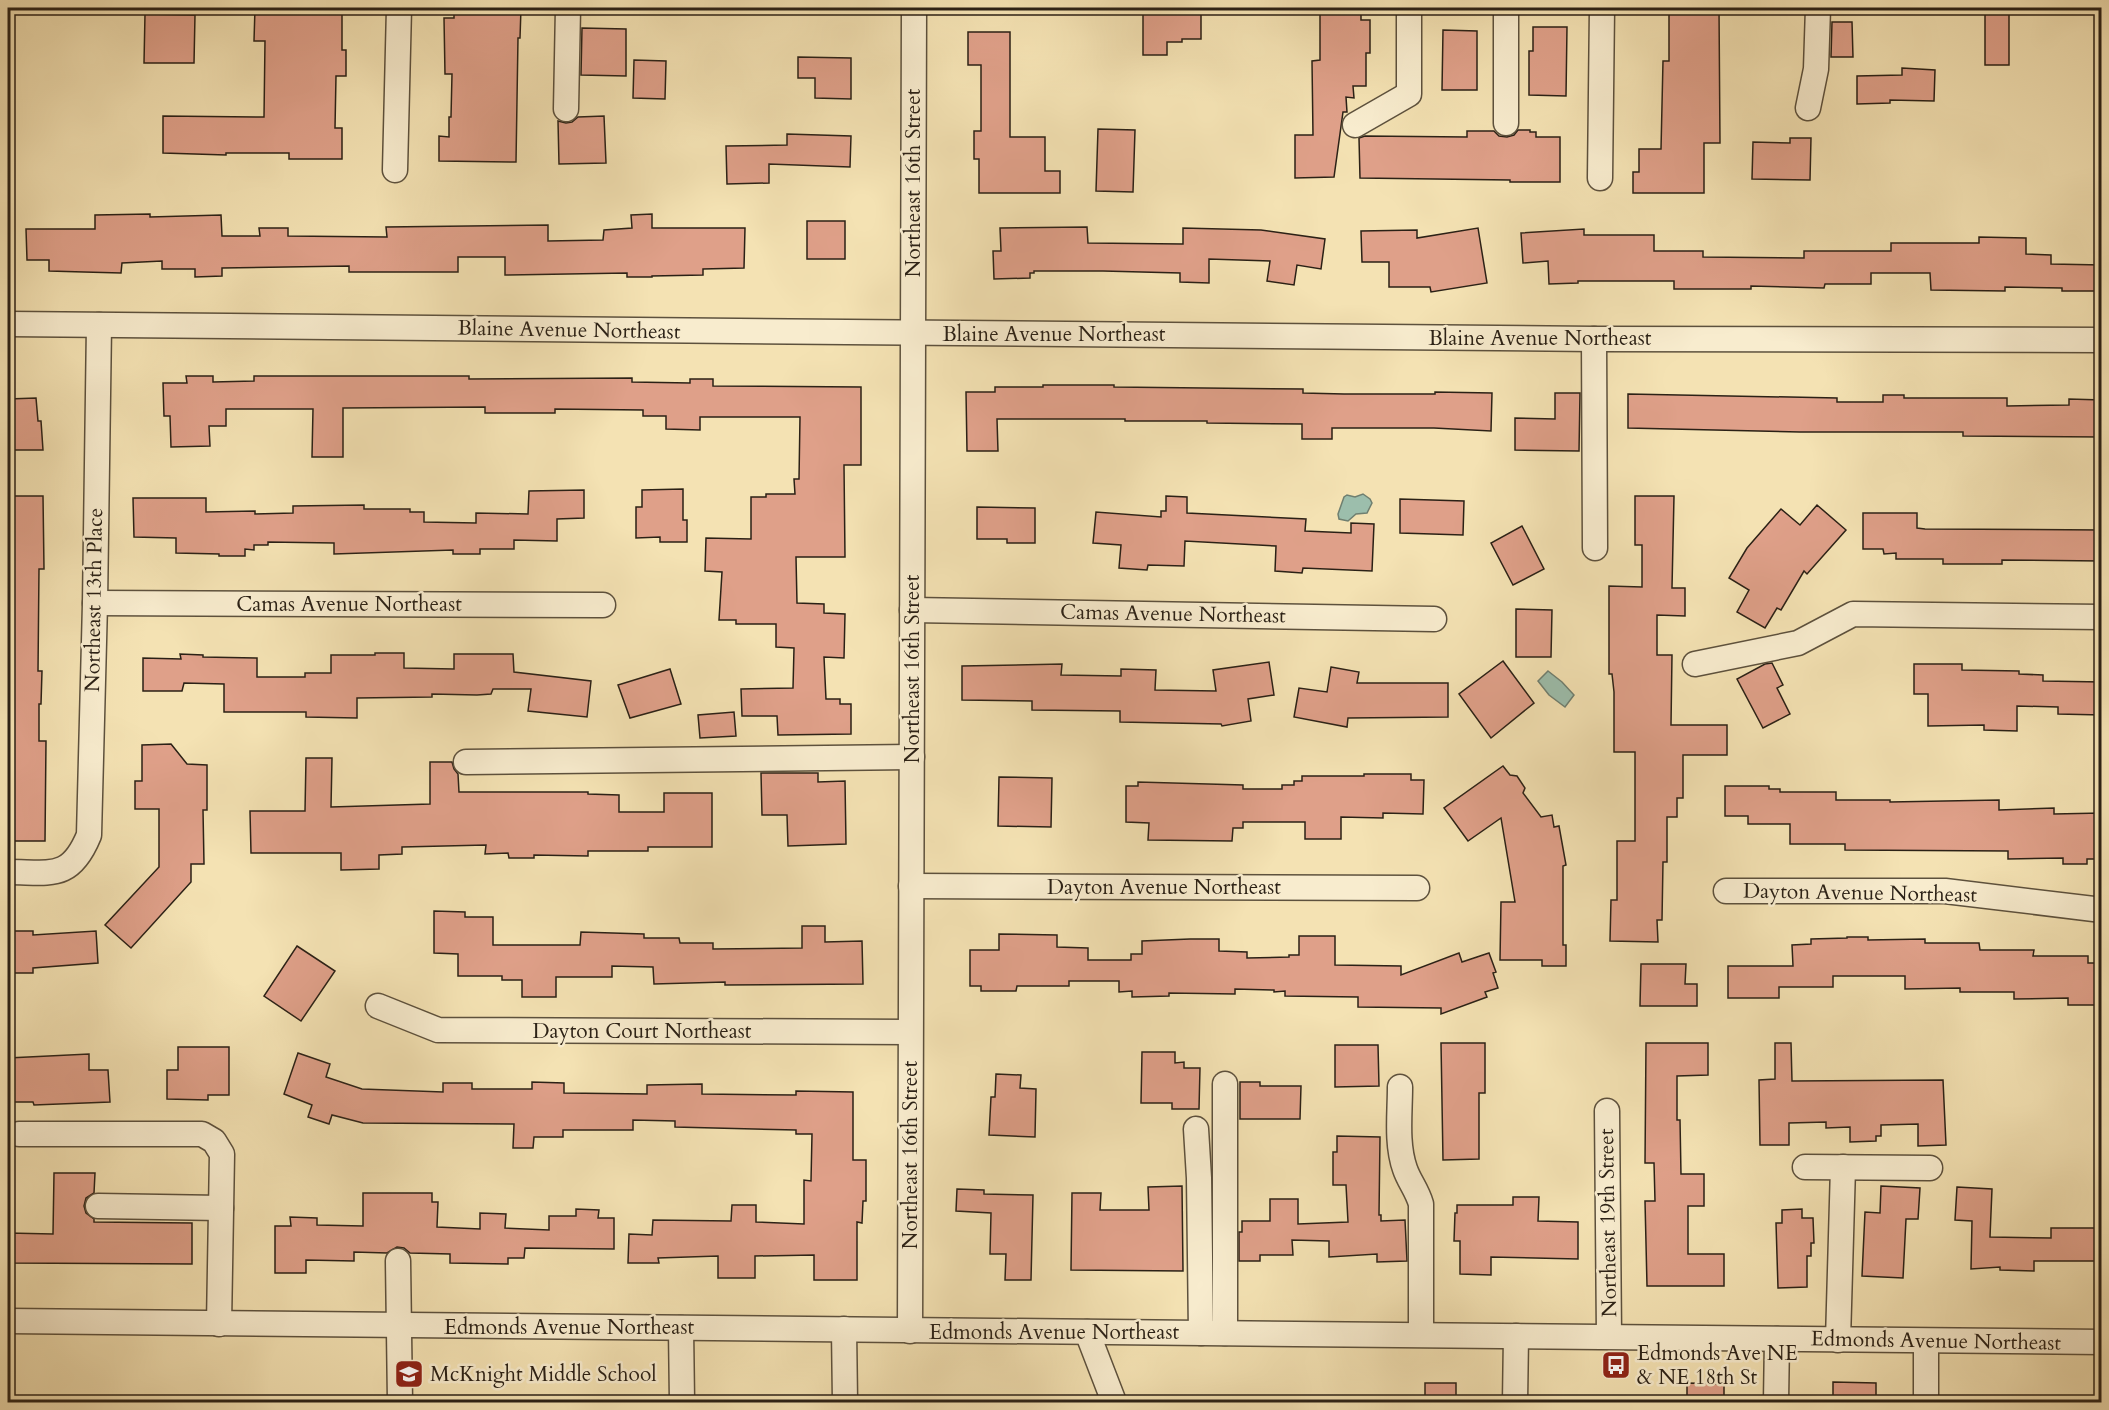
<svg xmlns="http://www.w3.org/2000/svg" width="2109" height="1410" font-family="Cardo,serif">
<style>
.water{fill:#9cbeac;stroke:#6f7f70;stroke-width:1.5}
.building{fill:#dfa089;stroke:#2b2116;stroke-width:1.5}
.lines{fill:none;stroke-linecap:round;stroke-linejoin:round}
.minor-casing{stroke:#5d513d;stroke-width:27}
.minor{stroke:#f8ecce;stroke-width:24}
.labels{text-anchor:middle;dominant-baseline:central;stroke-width:5;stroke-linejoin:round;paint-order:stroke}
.street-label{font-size:21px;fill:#2b2116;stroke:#f8ecce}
.poi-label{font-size:21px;fill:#2b2116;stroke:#f8ecce;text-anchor:start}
</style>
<rect width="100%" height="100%" fill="#f4e2b3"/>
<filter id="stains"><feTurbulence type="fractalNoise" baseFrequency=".00333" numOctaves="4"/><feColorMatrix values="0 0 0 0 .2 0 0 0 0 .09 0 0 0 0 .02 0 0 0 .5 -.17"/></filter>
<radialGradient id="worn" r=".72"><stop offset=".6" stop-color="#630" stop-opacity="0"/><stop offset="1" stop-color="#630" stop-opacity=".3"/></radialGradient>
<g class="water">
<path d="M1363,494l7,5 2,4 -5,10 -11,1 -8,7 -9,-2 -1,-5 6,-17 3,-2 8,2z"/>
<path d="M1548,671l14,11 12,13 -9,12 -16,-12 -11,-14z"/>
</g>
<g class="building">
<path d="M255,8h87v42h4v26h-10l-1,52h7v31h-53v-6h-63v2l-63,-2v-37l101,1 1,-76h-11z"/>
<path d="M454,8h67l-1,30h-2l-2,124 -77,-1v-25l10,1v-20h2l1,-43h-7l-1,-56h10z"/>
<path d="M1143,8h58v31h-19v3h-15v13h-24z"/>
<path d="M1669,8h50l1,135h-16v50h-71v-21h6v-23h22l2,-88h6z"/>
<rect x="1985" y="8" width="24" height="57"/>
<path d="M1320,10h41v10h9v33h-4v33h-13l1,12 -8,-1 1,15h-4l-9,65 -39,1v-43h18l-1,-74 8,-1z"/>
<path d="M145,14l50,1 -1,48h-50z"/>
<path d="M1832,22h20l1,35h-22z"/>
<path d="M1533,27h34l-1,69 -37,-1v-44h4z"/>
<path d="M582,28l44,1v47l-45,-1z"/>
<path d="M1443,30l34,1v59h-35z"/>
<path d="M968,32h42v105h35v34h15v22h-81v-34h-5v-28h7v-66h-13z"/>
<path d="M798,57l53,1v41l-36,-1v-20h-17z"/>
<path d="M634,60l32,1 -1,38 -32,-1z"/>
<path d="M1902,68l33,2 -1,31 -44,-1v3l-33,1v-28l45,-1z"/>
<path d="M604,116l2,47 -47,1 -1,-43 8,2 6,-1 6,-5z"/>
<path d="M1098,129l37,1 -2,62 -37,-1z"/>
<path d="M1518,130h12v2h6v5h24v45h-50v-2l-150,-2 -1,-40 6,-2 102,1v-6h27l5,5 8,1 7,-2z"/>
<path d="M787,134l64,2 -1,31 -81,-3v19l-42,1 -1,-38 61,-1z"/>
<path d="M1790,138h21l-1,42 -58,-1 1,-37 37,1z"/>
<path d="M150,214v3l71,-2 1,21h38l-1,-8h29v8l99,1 -1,-10 162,-2v16l55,-1 1,-10 28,-2 -1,-13 21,-1v14h93l-1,40 -41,1v6l-51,1v1h-25v-4l-122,2v-18h-47v15h-109v-6l-127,2v8l-27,1v-8h-33v-8l-40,2 -1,10 -37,-1 -35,-1v-11h-22l-1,-31h69v-14z"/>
<rect x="807" y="221" width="38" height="38"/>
<path d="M1087,227l1,16 95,1v-16l78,2 64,9 -4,30 -24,-4 -3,20 -27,-4 3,-20 -61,-2v24l-29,-1v-9l-77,-2h-69v2h-4v5l-36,1 -1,-28h8l-1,-23z"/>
<path d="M1478,228l9,55 -56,9 -1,-5h-41v-25h-27l-1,-31 56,-1v8z"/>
<path d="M1584,229v6h70v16h49v6l101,1v-7h87v-8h88v-6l47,1v16l25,1v9l51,1v26h-40v-3l-57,-1v4l-74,-1 -1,-17h-59v11h-46l-1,4 -73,-2v3h-77v-8h-96v2l-29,1 -1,-23 -25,2 -2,-30z"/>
<path d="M186,376h27v6l41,-1v-5h215v3l163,-1v4l58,1v-4h23v7l148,1v78h-17l1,92h-49l1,46 27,1v9l21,1 -1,44 -20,-1 2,42h14v5h11v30l-73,1 -1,-19h-35l-1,-27 52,-1 1,-40 -18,-1v-23h-40v-4h-17l3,-48 -17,-1 1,-33 45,1v-42h15v-3h29l-1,-15h5l1,-62h-100v13l-34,-1v-13h-23v-6l-88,-1v4h-70v-6l-142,1v49h-31l1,-48h-87v17h-17l1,20 -39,1 -1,-31h-6l-1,-33h24z"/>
<path d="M1043,385h71v2l189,2v4l41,1h91v-2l57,1 -1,38 -57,-3h-102v11h-30v-15l-95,-1v-2h-82v-2h-128l1,32h-31l-1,-59h29v-5h48z"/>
<path d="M1555,393h25l-1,58 -64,-1v-32l40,1z"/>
<path d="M1628,394l209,4v4h46v-7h21v3h103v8l62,-1v-6l33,1v37l-139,-1v-4h-163l-172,-4z"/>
<path d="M36,398l2,23h3l2,29h-35v-51z"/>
<path d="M683,489v31h4v22h-27v-5l-24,1v-31h6v-17z"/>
<path d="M584,490v28l-27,1v22l-43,-1v9h-34v5h-27v-4l-119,4v-11l-66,-1v3h-14v5l-9,-1v7h-26v-2l-43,-1v-15l-42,-1 -1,-39h73v14l49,-1v3l38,-1v-7l71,-1v4h46v3h14v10l52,1v-10l52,1 1,-23z"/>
<path d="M8,496h35l1,73h-5l-1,102h4l-1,33h-2v37h7l-1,100h-37z"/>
<path d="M1166,496l21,1v16l119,6 -1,12 46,2v-10l23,1 -2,47 -69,-3 -1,5 -27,-2 1,-25 -91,-5 -1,25 -36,-1 -1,5 -28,-2 2,-23 -28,-2 3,-31 65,5v-6h5z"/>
<path d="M1635,496h39l-2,92h13v28l-28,-1v40h15l-1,70h56v30h-44v43h-6v19h-10v45h-4l-1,58h-5l1,22 -48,-1 1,-41h6v-59h18v-89h-21v-60l-2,-18h-3v-88l33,1v-42h-7z"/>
<path d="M1400,499l64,2 -1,34 -63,-2z"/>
<path d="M1817,505l29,25 -39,44 -3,-3 -23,39 -4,-2 -12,20 -28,-16 12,-22 -20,-12 18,-30 34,-39 19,16z"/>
<path d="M977,507l58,1v35h-28v-4h-30z"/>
<path d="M1863,513h54v15l8,1 177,1v31l-100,-1v4h-59v-5h-47v-6l-12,1 -1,-5h-20z"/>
<path d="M1522,526l22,43 -31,16 -22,-42z"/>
<path d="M1516,609l36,1 -1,47h-35z"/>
<path d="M375,653h29v15l50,1v-15h59l1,18 77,9 -4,36 -59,-6 3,-22h-38l-2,5 -14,1 -45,-1v3l-75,1v20l-51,-1v-5h-82v-28l-40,-1 -2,8h-39v-33l38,1 -1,-5 23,1v2l54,1v19h48v-4h26v-18h44z"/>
<path d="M1503,661l31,42 -43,35 -32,-44z"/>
<path d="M1269,662l5,33 -26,4 3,22 -29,5 -1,-2 -101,-2v-11l-88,-1v-9l-70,-1v-34l100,-2 -1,11 60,1v-7l35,1 -1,20 61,1 -3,-21z"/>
<path d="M1772,663l11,22 -6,3 13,26 -27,14 -26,-49 28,-15z"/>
<path d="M1914,664h48v6l57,1v3l24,1v6l59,1v33l-44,-1v-7l-41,-1v25l-33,-1v-5l-56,1v-32h-14z"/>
<path d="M1331,667l28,5 -2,11h91v34l-100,1 -1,9 -53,-10 5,-29 28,4z"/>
<path d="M670,669l11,35 -51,14 -12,-33z"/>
<path d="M734,712l2,24 -36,2 -2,-23z"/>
<path d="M171,744l16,20 20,1v45h-4l1,54h-13v18l-60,66 -26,-23 54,-58v-58h-24v-28h7v-36z"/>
<path d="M306,758h26l-1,49 99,-3v-42h22l2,7 4,5 1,18h129v2l31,1v17h45v-19h48v54h-64v4h-60v5l-54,-1v3h-25l-1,-5 -23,1 1,-9 -84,2v7l-23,1v14l-38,1v-17h-90l-1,-42h55z"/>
<path d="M1503,766l7,9 7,1 8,12 -2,5 18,24 11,-2 2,12 5,-1 7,39 -3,1v79h3v21h-24v-6h-42l1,-58h14l-14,-84 -33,23 -24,-33z"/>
<path d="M761,773h57v9l27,-1 1,63 -58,2 -1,-31h-25z"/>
<path d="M1364,774h47v6h13l-1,34 -40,-1v5l-42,-1v22h-36v-17h-62v6h-10l-1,13 -84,-1 1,-17 -23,-1v-36h12v-4l105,3v4h39v-4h12v-4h8v-5h62z"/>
<path d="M999,777l53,1 -1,49 -53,-1z"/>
<path d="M1725,786h44v3h11v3h56v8h54v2l109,-2v10l55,-2v6l48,-1v46h-15v5h-24v-6l-55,1v-8l-163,-1v-6h-55v-20h-42v-8h-23z"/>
<path d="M434,911l31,1v5h28v28h87l1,-13 63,2v4h35l1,5h33v6l89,-1v-22h23v16l37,-1 1,43 -138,1v-3l-71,2 -1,-17 -41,-1v11h-56v20h-34v-17h-20v-4h-44v-22l-24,-1z"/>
<path d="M8,931h25v4l63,-4 2,32 -65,5v5h-25z"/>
<path d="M999,934l58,1v12l31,1v12h43v-6h11v-13l48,-2h29v12l28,1v6l42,-1v-2h10v-19h36v29l66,1v9l58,-22 3,9 27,-9 7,19 -3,1 5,15 -13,4 2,5 -46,17v-6l-83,-1v-10l-73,-1v-5l-11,1v-2l-39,-1v5l-66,-1v3l-37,1v-6l-13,1v-11h-50v5h-52l-1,5h-35v-5h-11v-36h29z"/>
<path d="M1847,937h21v3l57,-1v4h54l1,7h54l-1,6h55v7h14v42h-34v-7l-54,1v-7h-54v-4l-55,1v-13h-72v11h-54v11h-51v-32h65l-1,-21 19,-1v-5l36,-1z"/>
<path d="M297,946l38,25 -34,50 -37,-25z"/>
<path d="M1641,964h45l-1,20h12v22h-57z"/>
<path d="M1441,1043h44v50h-6v66l-36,1z"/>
<path d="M1646,1043h62v32l-31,1v44h3l1,54h23v32h-16v48h36v32h-77l-2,-85h10l-1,-38h-9z"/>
<path d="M1775,1043h16l1,38 151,-1 3,65 -28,1v-22l-37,1v11h-5v5l-26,1v-15l-24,1v-6l-37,1v22h-29l-1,-65 16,-1z"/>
<path d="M1335,1045h43l1,41 -44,1z"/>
<path d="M178,1047h51v48h-21v5l-41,-1v-29h11z"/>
<path d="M1142,1052h33v11l9,-1v6h16l-1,41h-27v-6h-31z"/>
<path d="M298,1053l32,11 -4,13 36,12 81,3v-9h29v6h60v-7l32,1v10l83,1v-9l55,-1v10l94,1v-4l57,1v68h13v41h-3l-1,22 -5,-1v58h-43v-25l-59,1v22h-37v-22l-60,2 1,5h-31l1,-29 23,1 1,-15 78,1 1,-16h24v17l48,2v-44l7,1 1,-47h-16v-4l-121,-3v-6l-42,-1v10h-70v7h-29l-1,11h-20l1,-24 -151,-1 -31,-8 -3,9 -21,-7 4,-12 -28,-11z"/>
<path d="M89,1054v16h19l2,32 -76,3 -1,-3h-25v-44z"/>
<path d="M996,1074l25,1 -1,13 16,1 -1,48 -46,-2 2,-38h4z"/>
<path d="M1240,1082h20v4h41l-1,33h-60z"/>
<path d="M1337,1136l43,1 -1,78h2v6l24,-1 2,41 -30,1v-8l-48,3v-16l-37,-1 1,15h-33v6h-21v-29h3v-11h28v-22h28v25l50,-2 -2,-37h-13v-33h4z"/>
<path d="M54,1173h41l-1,20 -8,5 -2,8 2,7 8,6v3l98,1v41l-184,-1v-30l45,1z"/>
<path d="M1182,1186l1,85 -112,-1 1,-77h29l-1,17h49l-1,-23z"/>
<path d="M1881,1186l39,2 -2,31h-12l-3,59 -41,-2 3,-64 15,1z"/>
<path d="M1957,1187l35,2 -2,48 61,1v-10h51v33h-68v10l-34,-1v-3l-29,2 1,-48 -17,-1z"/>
<path d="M957,1189l27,1v4l49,1 -2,85h-26l1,-26h-16l1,-41 -35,-2z"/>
<path d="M363,1193h69v9h6l-1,25 43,2v-16l26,1 -1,14 44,2v-14h27v-7l23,1 -1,8h16v31l-89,-1 -1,10h-16v6l-58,-1v-9l-40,-1 -6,-5 -7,-1 -10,6 -33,-1v9l-48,-1v13h-31v-47h16l-1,-9 27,1v7l46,1z"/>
<path d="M1513,1197h26l-1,24 40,1v37l-87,-2v18l-31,-1v-33h-6l1,-28h2v-8h56z"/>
<path d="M1802,1209v9h11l1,25h-3v13h-4v31l-29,1 -2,-65h6v-13z"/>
<path d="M1833,1382l43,1v19h-43z"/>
<rect x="1425" y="1383" width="31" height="19"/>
<path d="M1687,1383l37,1v18h-37z"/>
</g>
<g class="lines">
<g class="minor-casing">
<g id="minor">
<path d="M1808,108l8,-39 2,-61"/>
<path d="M566,109l2,-101"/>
<path d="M1506,123v-115"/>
<path d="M1355,125l54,-31v-86"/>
<path d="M395,170l4,-162"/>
<path d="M1600,178l2,-170"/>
<path d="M8,324l1586,15 508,1"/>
<path d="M1594,339l1,209"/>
<path d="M95,603l508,2"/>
<path d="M912,610l522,9"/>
<path d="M1695,664l103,-21 55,-29 249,3"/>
<path d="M466,762l446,-5"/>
<path d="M8,872c43,0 62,9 81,-37l6,-232 4,-278"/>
<path d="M911,886l506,2"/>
<path d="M1726,891h219l157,19"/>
<path d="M378,1006l60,24 472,2"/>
<path d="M1400,1087c0,26 -4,57 5,82 4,12 12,21 16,35v130"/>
<path d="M1607,1111l2,225"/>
<path d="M1196,1129l3,49 2,155"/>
<path d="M19,1134h183l12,7 8,13 -3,170"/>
<path d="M1805,1167l125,1"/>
<path d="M98,1206l123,2"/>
<path d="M398,1261l2,141"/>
<path d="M8,1321l2094,21"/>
<path d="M681,1328l1,74"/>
<path d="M844,1329l1,73"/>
<path d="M910,1331l4,-1323"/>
<path d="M1087,1332l27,70"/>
<path d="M1225,1333v-249"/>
<path d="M1838,1340l5,-173"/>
<path d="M1515,1402l1,-66"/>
<path d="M1776,1402l1,-63"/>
<path d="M1926,1402v-61"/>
</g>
</g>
<use href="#minor" class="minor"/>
</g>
<defs>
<g id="bus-square" transform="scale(1.5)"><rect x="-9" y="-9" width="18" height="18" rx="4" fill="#8f2418" stroke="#f8ecce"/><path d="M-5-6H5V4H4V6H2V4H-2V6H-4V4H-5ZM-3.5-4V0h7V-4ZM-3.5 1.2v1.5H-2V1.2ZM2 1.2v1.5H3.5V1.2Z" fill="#fff"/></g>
<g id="school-square" transform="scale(1.5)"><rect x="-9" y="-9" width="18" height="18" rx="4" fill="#8f2418" stroke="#f8ecce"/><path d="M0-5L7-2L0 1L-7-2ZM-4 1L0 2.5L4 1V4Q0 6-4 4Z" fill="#fff"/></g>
</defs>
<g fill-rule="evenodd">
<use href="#bus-square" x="1616" y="1365"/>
<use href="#school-square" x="409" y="1374"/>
</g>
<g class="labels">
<g class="street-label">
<text transform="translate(913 183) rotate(-90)">Northeast 16th Street</text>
<text transform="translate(569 330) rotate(1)">Blaine Avenue Northeast</text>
<text x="1054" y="334">Blaine Avenue Northeast</text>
<text x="1540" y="338">Blaine Avenue Northeast</text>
<text transform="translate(94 600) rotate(-89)">Northeast 13th Place</text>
<text x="349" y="604">Camas Avenue Northeast</text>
<text transform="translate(1173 614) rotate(1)">Camas Avenue Northeast</text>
<text transform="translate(912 669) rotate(-90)">Northeast 16th Street</text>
<text x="1164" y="887">Dayton Avenue Northeast</text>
<text transform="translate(1860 893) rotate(1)">Dayton Avenue Northeast</text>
<text x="642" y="1031">Dayton Court Northeast</text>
<text transform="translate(910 1155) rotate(-90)">Northeast 16th Street</text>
<text transform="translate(1608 1223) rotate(-91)">Northeast 19th Street</text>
<text x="569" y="1327">Edmonds Avenue Northeast</text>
<text x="1054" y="1332">Edmonds Avenue Northeast</text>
<text transform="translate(1936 1341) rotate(1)">Edmonds Avenue Northeast</text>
</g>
<g class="poi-label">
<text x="1637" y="1353">Edmonds Ave NE<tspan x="1637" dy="24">&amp; NE 18th St</tspan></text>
<text x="430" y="1374">McKnight Middle School</text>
</g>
</g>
<rect width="2109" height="1410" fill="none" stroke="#f4e2b3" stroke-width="30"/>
<rect x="9" y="9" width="2091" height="1392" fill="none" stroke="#2b2116" stroke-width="3"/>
<rect x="15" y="15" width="2079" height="1380" fill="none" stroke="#2b2116" stroke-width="1.5"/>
<rect width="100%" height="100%" filter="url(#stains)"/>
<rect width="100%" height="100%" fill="url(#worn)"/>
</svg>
